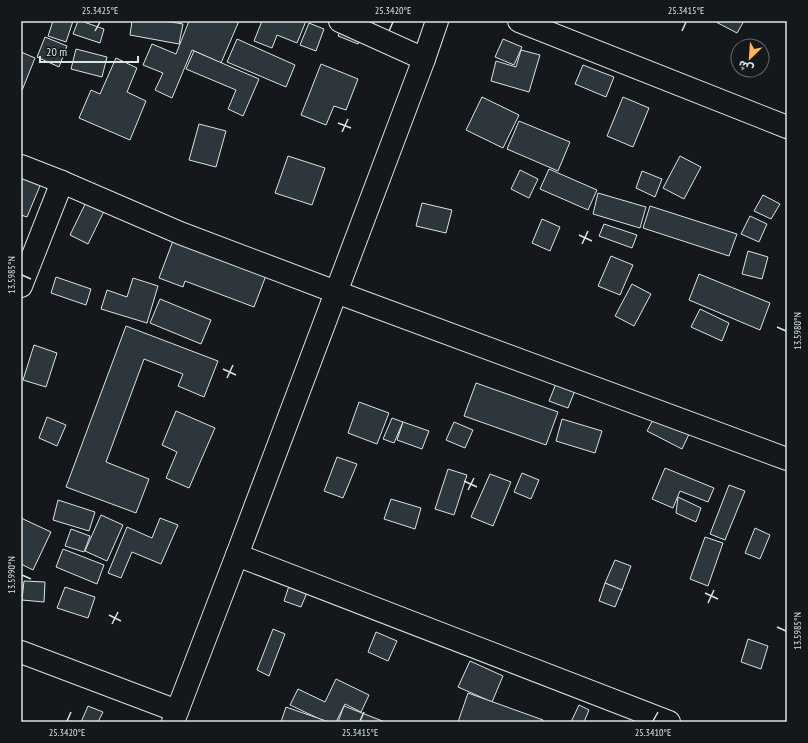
<svg xmlns="http://www.w3.org/2000/svg" width="808" height="743" font-family="'PT Sans Narrow','Noto Sans Arabic',sans-serif">
<style>
.building{fill:#2c363c;stroke:#d8e6dc}
.lines{fill:none;stroke-linecap:round;stroke-linejoin:round}
.minor-casing{stroke:#d8e6dc;stroke-width:24}
.major-casing{stroke:#d8e6dc;stroke-width:24}
.minor{stroke:#14181c;stroke-width:22}
.major{stroke:#14181c;stroke-width:22}
.ticks{fill:none;stroke:#d8e6dc;stroke-width:1.5}
.neatline{fill:none;stroke:#d8e6dc;stroke-width:1.5}
.ticks-label{font-size:10px;text-anchor:middle;fill:#d8e6dc}
</style>
<rect width="100%" height="100%" fill="#14181c"/>
<g class="building">
<path d="M53,21h20l-7,21 -18,-6z"/>
<path d="M78,21h3l23,8 -4,14 -27,-9z"/>
<path d="M132,21h33l18,3 -4,20 -49,-9z"/>
<path d="M189,21h50l-18,42 -29,-13 -20,48 -17,-8 8,-17 -20,-8 9,-21 24,10z"/>
<path d="M262,21h44l-9,22 -20,-8 -5,13 -18,-7z"/>
<path d="M344,21h23l-9,23 -20,-8z"/>
<path d="M716,21h28l-7,12 -21,-11z"/>
<path d="M309,23l15,6 -8,22 -16,-6z"/>
<path d="M45,37l22,9 -8,21 -22,-10z"/>
<path d="M237,39l58,26 -9,22 -59,-25z"/>
<path d="M503,39l19,8 -8,18 -19,-8z"/>
<path d="M76,49l31,8 -5,20 -31,-8z"/>
<path d="M521,50l19,5 -11,37 -38,-11 5,-20 20,6z"/>
<path d="M194,51l65,28 -16,37 -15,-7 8,-19 -50,-21z"/>
<path d="M21,52l14,6 -14,35z"/>
<path d="M116,58l21,10 -10,24 19,9 -16,39 -51,-22 12,-28 9,4z"/>
<path d="M321,64l37,15 -12,31 -12,-4 -8,19 -25,-10z"/>
<path d="M583,65l31,12 -8,20 -31,-13z"/>
<path d="M482,97l37,18 -16,33 -37,-18z"/>
<path d="M623,97l26,11 -16,39 -26,-11z"/>
<path d="M519,121l51,21 -12,29 -51,-22z"/>
<path d="M199,124l27,7 -10,36 -27,-7z"/>
<path d="M288,156l37,12 -13,37 -37,-12z"/>
<path d="M680,156l21,11 -17,32 -21,-11z"/>
<path d="M549,169l48,21 -9,20 -48,-21z"/>
<path d="M520,170l18,9 -9,19 -18,-9z"/>
<path d="M642,171l20,8 -7,18 -19,-9z"/>
<path d="M21,173l21,8 -15,36 -6,-2z"/>
<path d="M598,193l48,14 -6,21 -47,-14z"/>
<path d="M763,195l17,9 -9,15 -17,-8z"/>
<path d="M88,198l18,9 -18,37 -18,-9z"/>
<path d="M422,203l30,7 -6,23 -30,-7z"/>
<path d="M650,206l87,28 -8,22 -86,-28z"/>
<path d="M750,216l17,8 -8,18 -18,-8z"/>
<path d="M542,219l18,8 -10,24 -18,-8z"/>
<path d="M604,224l33,11 -5,13 -33,-12z"/>
<path d="M174,238l93,35 -13,34 -69,-26 -2,6 -24,-9z"/>
<path d="M748,251l20,6 -6,22 -20,-5z"/>
<path d="M611,256l22,9 -13,30 -22,-9z"/>
<path d="M699,274l71,29 -10,27 -71,-30z"/>
<path d="M56,277l35,12 -5,16 -35,-12z"/>
<path d="M133,278l25,8 -11,37 -46,-14 6,-19 20,7z"/>
<path d="M632,284l19,10 -17,32 -19,-10z"/>
<path d="M160,299l51,21 -10,24 -51,-21z"/>
<path d="M700,309l29,14 -7,18 -31,-14z"/>
<path d="M126,326l92,35 -14,36 -26,-11 5,-12 -39,-15 -38,103 43,17 -13,34 -70,-26z"/>
<path d="M34,345l23,8 -11,34 -23,-7z"/>
<path d="M557,381l19,7 -8,20 -19,-7z"/>
<path d="M476,383l82,29 -12,33 -82,-29z"/>
<path d="M359,402l30,11 -12,31 -29,-11z"/>
<path d="M176,411l39,17 -26,60 -23,-10 11,-26 -15,-7z"/>
<path d="M656,414l34,18 -8,17 -35,-18z"/>
<path d="M47,417l19,8 -9,21 -18,-8z"/>
<path d="M392,418l11,4 -9,21 -11,-4z"/>
<path d="M562,419l40,12 -7,22 -39,-12z"/>
<path d="M403,422l26,9 -7,18 -25,-9z"/>
<path d="M454,422l19,8 -8,18 -19,-8z"/>
<path d="M337,457l20,7 -14,34 -19,-7z"/>
<path d="M665,468l49,20 -6,14 -28,-11 -7,17 -21,-9z"/>
<path d="M448,469l19,6 -13,40 -19,-6z"/>
<path d="M522,473l17,7 -8,19 -17,-7z"/>
<path d="M490,474l21,8 -18,44 -22,-9z"/>
<path d="M729,485l16,6 -20,49 -15,-6z"/>
<path d="M678,497l23,11 -5,14 -20,-9z"/>
<path d="M391,499l30,9 -6,21 -31,-10z"/>
<path d="M58,500l37,12 -6,19 -36,-11z"/>
<path d="M101,515l22,10 -16,36 -22,-10z"/>
<path d="M21,518l30,14 -18,38 -12,-6z"/>
<path d="M160,518l18,7 -17,39 -29,-12 -11,26 -13,-5 19,-46 25,11z"/>
<path d="M755,528l15,7 -10,24 -15,-6z"/>
<path d="M71,529l19,7 -6,16 -19,-6z"/>
<path d="M705,537l18,6 -15,43 -18,-7z"/>
<path d="M63,549l41,16 -7,19 -41,-17z"/>
<path d="M615,560l16,6 -9,24 -17,-7z"/>
<path d="M24,581l21,1 -1,20 -22,-2z"/>
<path d="M290,583l18,7 -7,17 -17,-6z"/>
<path d="M605,583l17,7 -7,17 -16,-6z"/>
<path d="M65,587l30,10 -7,21 -31,-10z"/>
<path d="M273,629l12,5 -16,42 -12,-6z"/>
<path d="M376,632l21,9 -9,20 -20,-9z"/>
<path d="M748,639l20,7 -7,23 -20,-7z"/>
<path d="M470,661l33,15 -11,26 -34,-15z"/>
<path d="M336,679l33,16 -8,17 -16,-8 -9,18h-10l-36,-17 8,-16 27,13z"/>
<path d="M468,693l75,27v2h-85z"/>
<path d="M579,705l10,5 -5,12h-13z"/>
<path d="M88,706l15,6 -5,10h-17z"/>
<path d="M344,706l41,16h-47z"/>
<path d="M286,707l43,15h-48z"/>
</g>
<g class="lines">
<g class="minor-casing">
<g id="minor">
<path d="M340,21l84,38"/>
<path d="M519,21l268,106"/>
<path d="M21,166l41,16 118,51 156,59 451,167"/>
<path d="M21,286l41,-104"/>
<path d="M237,555l432,167"/>
<path d="M21,652l156,59"/>
</g>
</g>
<g class="major-casing">
<path id="major" d="M173,722l64,-167 187,-496 13,-38"/>
</g>
<use href="#minor" class="minor"/>
<use href="#major" class="major"/>
</g>
<path class="ticks" d="M95,31l5,-9M389,31l4,-9M682,31l4,-9M338,123l13,5M342,132l6,-13M579,235l13,6M582,244l6,-13M22,275l9,4M777,327l9,4M223,369l13,6M227,378l6,-13M464,481l13,6M468,490l6,-12M22,575l9,4M705,593l13,6M708,603l6,-13M109,615l12,6M112,624l6,-12M777,627l9,4M67,721l4,-9M360,721l4,-9M653,721l5,-9"/>
<rect width="808" height="743" fill="none" stroke="#14181c" stroke-width="44"/>
<g transform="translate(750 58) rotate(205)"><circle r="19" fill="#14181c" stroke="#626a69"/>
<path d="M0-3L7 15L0 10L-7 15Z" fill="#ffb74d"/>
<text y="-6" font-size="11" font-weight="bold" text-anchor="middle" fill="#d8e6dc">ش</text>
</g>
<path d="M40 56v6h98v-6" fill="none" stroke="#d8e6dc" stroke-width="2"/>
<text x="46" y="56" font-size="12" fill="#d8e6dc" stroke="#14181c" stroke-width="3" paint-order="stroke">20 m</text>
<rect x="22" y="22" width="764" height="699" class="neatline"/>
<g class="ticks-label">
<text x="100" y="14">25.3425°E</text>
<text x="393" y="14">25.3420°E</text>
<text x="686" y="14">25.3415°E</text>
<text transform="translate(11 275) rotate(-90)" y="4">13.5985°N</text>
<text transform="translate(797 331) rotate(-90)" y="4">13.5980°N</text>
<text transform="translate(11 575) rotate(-90)" y="4">13.5990°N</text>
<text transform="translate(797 631) rotate(-90)" y="4">13.5985°N</text>
<text x="67" y="736">25.3420°E</text>
<text x="360" y="736">25.3415°E</text>
<text x="653" y="736">25.3410°E</text>
</g>
</svg>
